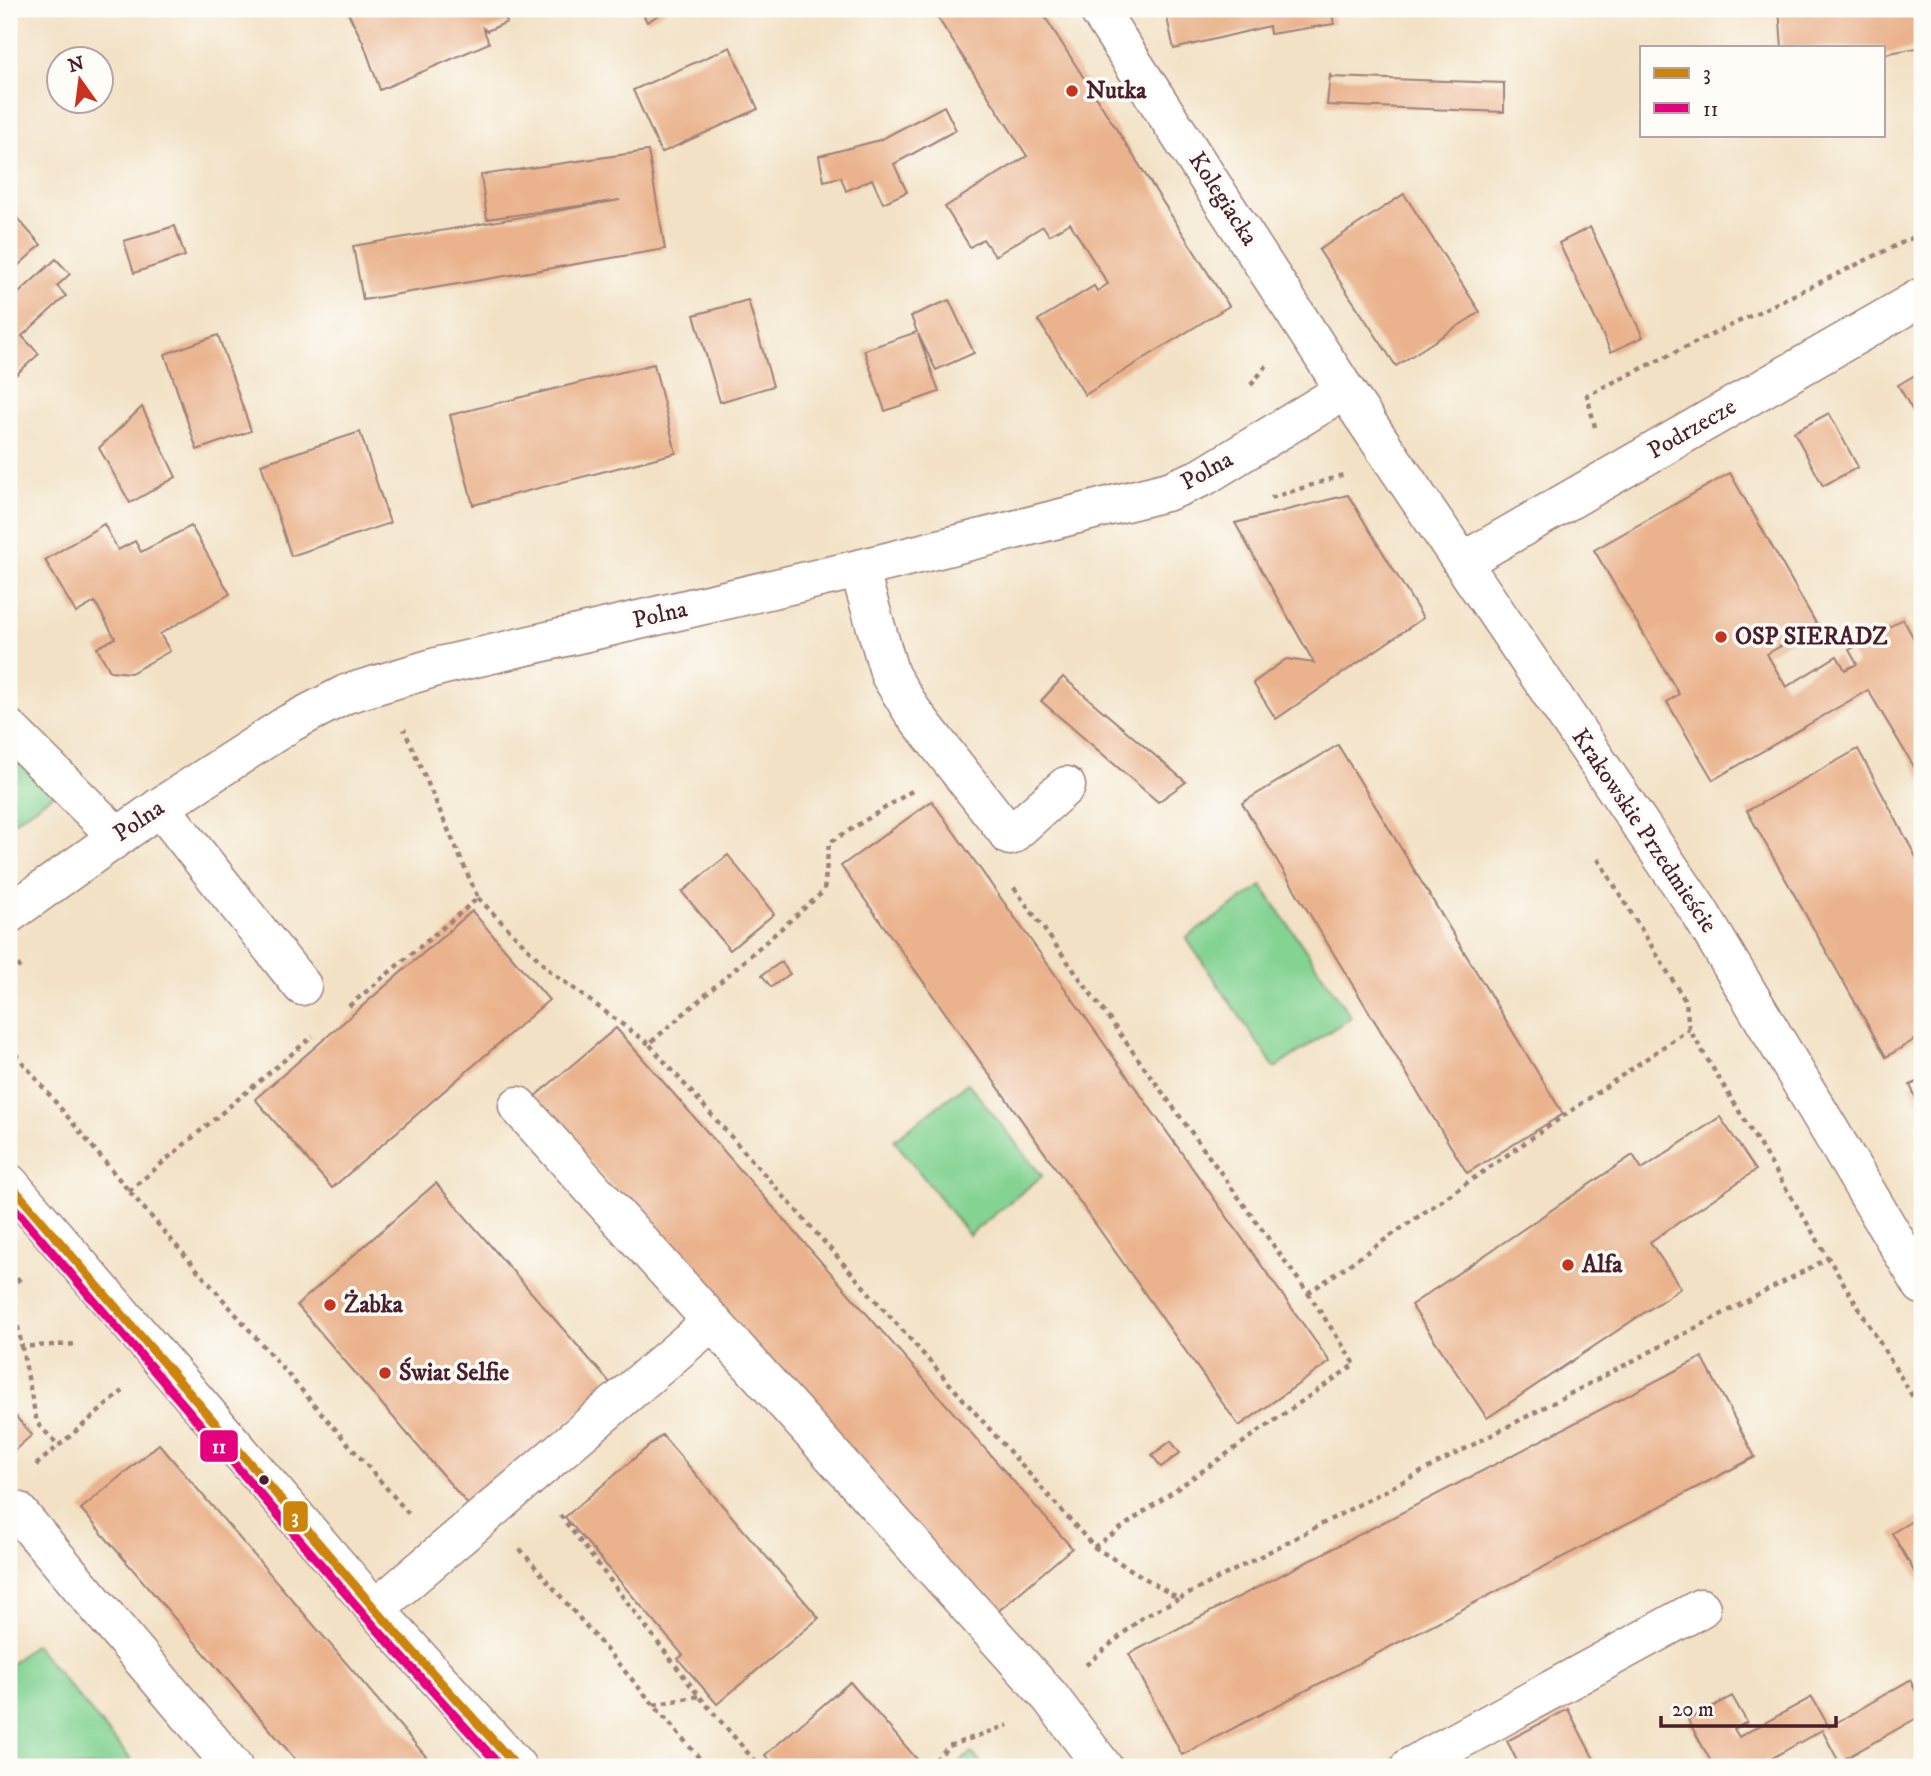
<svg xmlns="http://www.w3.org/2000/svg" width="1931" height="1776" font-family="'IM FELL DW Pica',serif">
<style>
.green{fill:#84d393;stroke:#67795f;stroke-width:2}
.building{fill:#eab38d}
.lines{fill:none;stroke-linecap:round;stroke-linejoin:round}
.minor-casing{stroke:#9e8078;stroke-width:41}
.path{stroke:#9e8078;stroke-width:4.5;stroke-dasharray:5 5;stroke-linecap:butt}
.minor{stroke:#fff;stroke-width:38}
.bus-1-casing{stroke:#fdfcf7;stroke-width:14}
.bus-2-casing{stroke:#fdfcf7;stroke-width:14}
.bus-1{stroke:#cc840b;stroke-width:9}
.bus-2{stroke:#e5007d;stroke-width:9}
.poi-dot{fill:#c8321e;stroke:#fdfcf7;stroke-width:2.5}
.bus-dot{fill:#4a1f2b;stroke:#fdfcf7;stroke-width:2.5}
.labels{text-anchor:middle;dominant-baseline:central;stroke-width:7;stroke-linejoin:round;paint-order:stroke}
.poi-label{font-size:24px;font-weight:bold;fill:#4a1f2b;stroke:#fdfcf7;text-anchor:start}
.street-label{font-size:24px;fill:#4a1f2b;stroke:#fdfcf7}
.line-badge{stroke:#fdfcf7;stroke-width:2.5}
.badge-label{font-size:19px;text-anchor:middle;font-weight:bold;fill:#fff}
</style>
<rect width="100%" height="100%" fill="#fdfcf7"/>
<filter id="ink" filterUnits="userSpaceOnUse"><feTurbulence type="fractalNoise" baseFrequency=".0143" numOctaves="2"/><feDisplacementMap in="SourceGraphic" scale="14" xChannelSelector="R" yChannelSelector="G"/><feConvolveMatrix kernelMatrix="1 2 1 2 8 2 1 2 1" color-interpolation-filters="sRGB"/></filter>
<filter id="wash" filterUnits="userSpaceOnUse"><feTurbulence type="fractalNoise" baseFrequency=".00686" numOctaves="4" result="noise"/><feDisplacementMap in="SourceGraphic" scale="28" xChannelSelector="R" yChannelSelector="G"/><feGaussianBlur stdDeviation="1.57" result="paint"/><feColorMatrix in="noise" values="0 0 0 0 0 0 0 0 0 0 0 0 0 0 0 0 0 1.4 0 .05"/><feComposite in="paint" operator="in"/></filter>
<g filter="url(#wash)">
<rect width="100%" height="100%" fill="#f2e1c4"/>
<g class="green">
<path d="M9,729l56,57 -56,39z"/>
<path d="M1262,886l89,131 -76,51 -89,-130z"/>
<path d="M968,1083l74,93 -73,59 -75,-95z"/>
<path d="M34,1644l103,123h-128v-101z"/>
<path d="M971,1753l15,14h-32z"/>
</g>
<g id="blocks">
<g class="building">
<path d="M346,9h176l-18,8 3,5 -20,9 -4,-3 6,15 -109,47 -17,-48z"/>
<path d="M640,9h28l-21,13z"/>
<path d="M932,9h108l189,297 -144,89 -47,-75 56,-34 3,5 11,-7 -38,-61 -21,12 -6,-9 -48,30 -12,-17 -13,8 -25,-40 82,-51z"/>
<path d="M1165,9h166l3,15 -64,10 -1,-8 -95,23z"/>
<path d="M1779,9h20v2l123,-2v38l-38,7v-7h-102z"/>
<path d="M730,47l28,62 -97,44 -28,-63z"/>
<path d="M1330,74l1,3 173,6v29l-177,-7z"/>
<path d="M944,106l12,24 -62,34 13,28 -24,11 -11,-24 -26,12 -5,-14 -17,4 -5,-25 61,-16z"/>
<path d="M648,151l17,98 -302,51 -10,-54 267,-46 -133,19 -6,-44z"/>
<path d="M1404,194l76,118 -84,54 -77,-116z"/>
<path d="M9,209l32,36 -32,29z"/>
<path d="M175,226l10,30 -51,17 -10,-32z"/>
<path d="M1590,227l53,110 -32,15 -52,-109z"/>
<path d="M56,259l14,15 -13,12 9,10 -44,40 17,18 -30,27v-79z"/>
<path d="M748,300l25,86 -53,16 -26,-87z"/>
<path d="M949,300l25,53 -38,17 -18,-36 21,58 -54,19 -21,-61 53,-18 -6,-16z"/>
<path d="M218,335l33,96 -54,19 -32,-96z"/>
<path d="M654,364l22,89 -203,52 -23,-90z"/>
<path d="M1922,371v56l-24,-42z"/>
<path d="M142,407l34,70 -46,26 -31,-55z"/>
<path d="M1829,413l29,54 -35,19 -29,-54z"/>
<path d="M360,432l30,91 -99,33 -30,-92z"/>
<path d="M1730,473l87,152 -50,29 19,33 51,-31 8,14 12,-6 -8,-14 54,-31 19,34v127l-54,-90 -155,90 -46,-78 12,-8 -85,-144z"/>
<path d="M1348,495l75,123 -147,101 -23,-36 33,-24 28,4 -79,-140z"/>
<path d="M104,524l14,26 17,-9 6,11 50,-26 39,68 -70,40 10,17 -39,22 -21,-2 -13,-23 18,-10 -20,-36 -19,11 -31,-53z"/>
<path d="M1063,677l123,105 -28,20 -117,-101z"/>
<path d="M1338,745l225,369 -96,59 -225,-370z"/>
<path d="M1858,749l64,119v66l-9,6 9,16v79l-36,22 -139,-246z"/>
<path d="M932,801l398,561 -91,64 -398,-560z"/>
<path d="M728,855l46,59 -44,36 -48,-58z"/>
<path d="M472,911l77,89 -217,188 -77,-89z"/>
<path d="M781,962l9,12 -19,13 -9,-12z"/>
<path d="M616,1028l456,520 -83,71 -455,-522z"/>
<path d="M1922,1080v32l-12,-27z"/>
<path d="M1720,1117l36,53 -106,72 31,46 -194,130 -76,-113 222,-150 9,14z"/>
<path d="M436,1183l175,201 -141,123 -173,-202z"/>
<path d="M1702,1357l53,100 -573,298 -53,-101z"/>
<path d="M9,1409l23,26 -23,20z"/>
<path d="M662,1435l157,183 -102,86 -39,-45 5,-4 -118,-138z"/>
<path d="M1171,1441l9,12 -19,14 -9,-12z"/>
<path d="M159,1444l276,323h-133l-221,-258z"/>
<path d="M1922,1515v70l-30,-52z"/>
<path d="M1910,1680l12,24v11l-83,47 -17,-32 -66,37h-42l-26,-47 44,-24 15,26 -13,7 5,8 73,-40 17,30z"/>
<path d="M850,1682l72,83 -146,2 -11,-12z"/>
<path d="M1568,1709l30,58h-78l-13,-26z"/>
</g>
</g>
</g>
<g filter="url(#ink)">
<use href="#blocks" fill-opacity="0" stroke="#9e8078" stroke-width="2"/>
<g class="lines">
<g class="minor-casing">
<g id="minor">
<path d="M1098,9l247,381 354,521 223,374"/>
<path d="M1462,562l460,-265"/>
<path d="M859,569l31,106 22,36 98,125 56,-50"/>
<path d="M9,729l108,107"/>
<path d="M160,807l142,179"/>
<path d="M9,914l151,-107 130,-84 56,-29 94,-28 419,-97 310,-78 34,-14 142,-87"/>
<path d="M518,1106l532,591 53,70"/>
<path d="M9,1183l366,426 142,158"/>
<path d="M9,1518l8,-7 216,256"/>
<path d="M375,1609l335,-286"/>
<path d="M1410,1767l291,-159"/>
</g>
</g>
<g class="path">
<path d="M1251,385l16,-20"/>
<path d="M1595,427l-8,-32 335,-162"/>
<path d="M1271,498l72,-23"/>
<path d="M912,791l-83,52 -5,48 -175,153 445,503 261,-183 -47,-71 -296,-408"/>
<path d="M1598,859l88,143 3,27 233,383"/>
<path d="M478,898l73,74 98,72"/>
<path d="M9,974l13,-10"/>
<path d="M349,1006l129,-108 -74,-169"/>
<path d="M9,1046l120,145 280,323"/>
<path d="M129,1191l184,-155"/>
<path d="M10,1287l27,136 22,23"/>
<path d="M9,1288l15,-13"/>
<path d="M1308,1293l381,-264"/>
<path d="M9,1347l70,-3"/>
<path d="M36,1465l87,-74"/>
<path d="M560,1515l139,181 61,71"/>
<path d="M1094,1547l85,52 648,-340"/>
<path d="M520,1549l187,218"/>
<path d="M1086,1665l58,-49 34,-17"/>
<path d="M654,1705l45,-9"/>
<path d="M928,1767l21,-21 59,-21"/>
</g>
<use href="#minor" class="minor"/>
<g class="bus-1-casing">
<path id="bus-1" d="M9,1183l366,426 142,158"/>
</g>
<g class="bus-2-casing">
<path id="bus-2" d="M9,1202l357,415 135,150"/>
</g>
<use href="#bus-1" class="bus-1"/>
<use href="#bus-2" class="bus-2"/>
</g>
</g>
<g class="poi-dot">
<circle cx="1072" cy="91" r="7"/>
<circle cx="1721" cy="637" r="7"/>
<circle cx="1568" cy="1265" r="7"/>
<circle cx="330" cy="1305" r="7"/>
<circle cx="385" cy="1373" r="7"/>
</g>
<circle class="bus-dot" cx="264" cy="1480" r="6"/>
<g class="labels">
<g class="poi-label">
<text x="1086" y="91">Nutka</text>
<text x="1735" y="637">OSP SIERADZ</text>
<text x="1582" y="1265">Alfa</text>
<text x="344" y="1305">Żabka</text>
<text x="399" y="1373">Świat Selfie</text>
</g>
<g class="street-label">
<text transform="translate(1223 199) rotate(57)">Kolegiacka</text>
<text transform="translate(1692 429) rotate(-30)">Podrzecze</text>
<text transform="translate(1207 471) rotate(-29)">Polna</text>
<text transform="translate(660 615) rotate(-13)">Polna</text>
<text transform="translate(139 821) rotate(-34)">Polna</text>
<text transform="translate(1644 831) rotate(56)">Krakowskie Przedmieście</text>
</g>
</g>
<g class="line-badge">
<rect x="199" y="1429" width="40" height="34" rx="7" fill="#e5007d"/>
<rect x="282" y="1500" width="27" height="33" rx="7" fill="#cc840b"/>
</g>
<g class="badge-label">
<text x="219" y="1453">11</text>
<text x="295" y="1523">3</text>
</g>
<rect width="1931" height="1776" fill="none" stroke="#fdfcf7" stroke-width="35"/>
<rect x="1640" y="46" width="245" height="91" fill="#fdfcf7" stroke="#b5a4a5" stroke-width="2"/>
<rect x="1654" y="68" width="35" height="10" fill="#cc840b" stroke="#b5a4a5" stroke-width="2"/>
<text x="1703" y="80" font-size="21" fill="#4a1f2b">3</text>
<rect x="1654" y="103" width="35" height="10" fill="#e5007d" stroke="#b5a4a5" stroke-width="2"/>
<text x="1703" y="116" font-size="21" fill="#4a1f2b">11</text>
<g transform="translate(80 80) rotate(346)"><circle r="33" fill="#fdfcf7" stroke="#b5a4a5" stroke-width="2"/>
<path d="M0-5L12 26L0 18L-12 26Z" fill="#c8321e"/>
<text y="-10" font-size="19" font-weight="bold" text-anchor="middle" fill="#4a1f2b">N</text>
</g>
<path d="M1661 1716v10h175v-10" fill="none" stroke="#4a1f2b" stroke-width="3.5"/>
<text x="1672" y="1716" font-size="21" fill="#4a1f2b" stroke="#fdfcf7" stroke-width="5" paint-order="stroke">20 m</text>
</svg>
